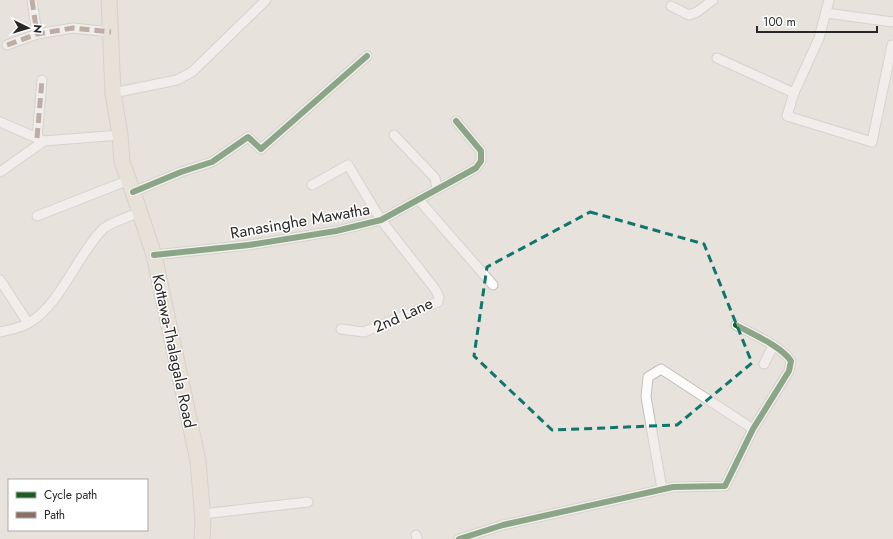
<svg xmlns="http://www.w3.org/2000/svg" width="893" height="539" font-family="Jost,sans-serif">
<style>
.lines{fill:none;stroke-linecap:round;stroke-linejoin:round}
.minor-casing{stroke:#c0bfbe;stroke-width:11}
.primary-casing{stroke:#c0bdbb;stroke-width:17}
.minor{stroke:#fcfbfa;stroke-width:9}
.primary{stroke:#e7dfd1;stroke-width:15}
.quiet{stroke:#8d6e63;stroke-width:5;stroke-dasharray:10 5;stroke-linecap:butt}
.cycleway-casing{stroke:#fff;stroke-width:8}
.cycleway{stroke:#1b5e20;stroke-width:6}
.marked{fill:none;stroke:#0f766e;stroke-width:3;stroke-dasharray:8 5;stroke-linejoin:round}
.labels{text-anchor:middle;dominant-baseline:central;stroke-width:3;stroke-linejoin:round;paint-order:stroke}
.street-label{font-size:16px;fill:#282828;stroke:#fff}
</style>
<rect width="100%" height="100%" fill="#e8e2dc"/>
<g class="lines">
<g class="minor-casing">
<g id="minor">
<path d="M32,0l5,34"/>
<path d="M671,6l18,9 8,-3 16,-12"/>
<path d="M826,13l67,9"/>
<path d="M7,45l30,-11 36,-6 38,4"/>
<path d="M717,58l77,35 25,-55 10,-38"/>
<path d="M113,93l64,-13 15,-8 74,-72"/>
<path d="M794,93l-7,23 85,26 20,-97h1"/>
<path d="M0,122l44,19 76,-6"/>
<path d="M394,135l41,43 2,11"/>
<path d="M37,138l5,-58"/>
<path d="M0,172l44,-31"/>
<path d="M312,185l36,-20 33,55 54,69 4,8 -1,5 -74,30 -23,-3"/>
<path d="M133,192l48,-20 31,-10 36,-25 13,12 106,-93"/>
<path d="M419,200l74,85"/>
<path d="M37,216l92,-36"/>
<path d="M154,255l95,-10 87,-14 45,-11 95,-52 5,-7v-10l-25,-30"/>
<path d="M0,280l28,43"/>
<path d="M0,332c9,-2 21,-4 29,-9 33,-20 47,-67 74,-94 6,-6 28,-13 37,-17"/>
<path d="M764,364l9,-18"/>
<path d="M662,489l-16,-92 2,-20 13,-8 92,60"/>
<path d="M202,514l106,-12"/>
<path d="M416,535l1,4"/>
<path d="M459,539l44,-14 170,-38 52,-1 28,-57 36,-58 2,-10c-10,-15 -39,-27 -55,-36"/>
</g>
</g>
<g class="primary-casing">
<path id="primary" d="M109,0l4,93 7,42 2,27 11,30 21,63 44,206 5,60 -1,18"/>
</g>
<use href="#minor" class="minor"/>
<use href="#primary" class="primary"/>
<g class="quiet">
<path d="M32,0l5,34"/>
<path d="M7,45l30,-11 36,-6 38,4"/>
<path d="M37,138l5,-58"/>
</g>
<g class="cycleway-casing">
<g id="cycleway">
<path d="M133,192l48,-20 31,-10 36,-25 13,12 106,-93"/>
<path d="M154,255l95,-10 87,-14 45,-11 95,-52 5,-7v-10l-25,-30"/>
<path d="M459,539l44,-14 170,-38 52,-1 28,-57 36,-58 2,-10c-10,-15 -39,-27 -55,-36"/>
</g>
</g>
<use href="#cycleway" class="cycleway"/>
</g>
<path d="M0 0H893V539H0ZM590,212l114,32 48,119 -75,62 -125,5 -78,-74 13,-89z" fill="#e8e2dc" fill-opacity=".55" fill-rule="evenodd"/>
<path class="marked" d="M590,212l114,32 48,119 -75,62 -125,5 -78,-74 13,-89z"/>
<g class="labels">
<g class="street-label">
<text transform="translate(300 221) rotate(-10)">Ranasinghe Mawatha</text>
<text transform="translate(403 315) rotate(-24)">2nd Lane</text>
<text transform="translate(174 351) rotate(78)">Kottawa-Thalagala Road</text>
</g>
</g>
<rect x="8" y="479" width="140" height="52" fill="#ffffff" stroke="#a9a9a9"/>
<rect x="16" y="492" width="20" height="6" fill="#1b5e20" stroke="#a9a9a9"/>
<text x="44" y="499" font-size="12" fill="#282828">Cycle path</text>
<rect x="16" y="512" width="20" height="6" fill="#8d6e63" stroke="#a9a9a9"/>
<text x="44" y="519" font-size="12" fill="#282828">Path</text>
<g transform="translate(28 28) rotate(95)" stroke="#ffffff" stroke-width="3" paint-order="stroke">
<path d="M0-3L7 15L0 10L-7 15Z" fill="#282828"/>
<text y="-6" font-size="11" font-weight="bold" text-anchor="middle" fill="#282828">N</text>
</g>
<path d="M757 26v6h120v-6" fill="none" stroke="#282828" stroke-width="2"/>
<text x="763" y="26" font-size="12" fill="#282828" stroke="#ffffff" stroke-width="3" paint-order="stroke">100 m</text>
</svg>
